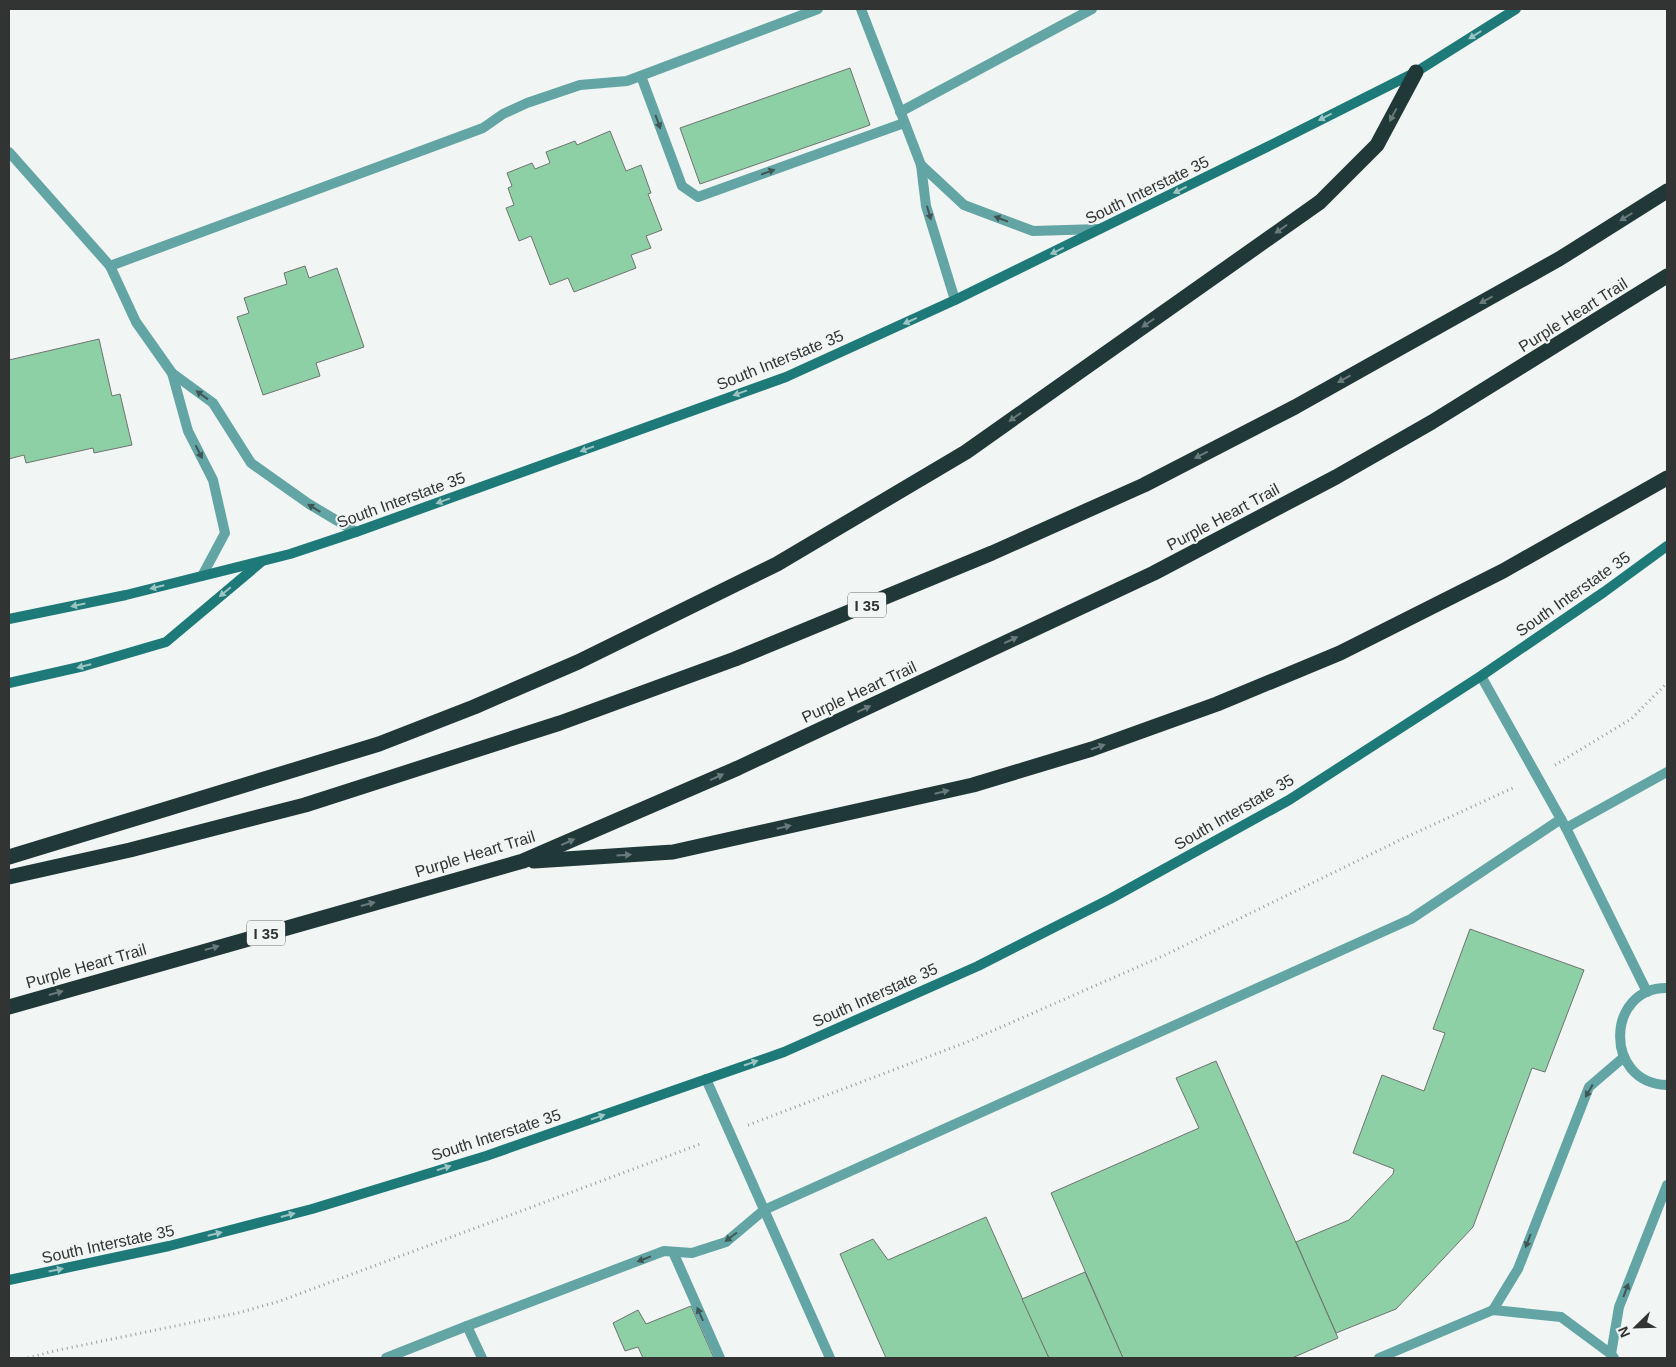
<svg xmlns="http://www.w3.org/2000/svg" width="1676" height="1367" font-family="Helvetica,sans-serif">
<style>
.building{fill:#8ed0a5;stroke:#707371}
.lines{fill:none;stroke-linecap:round;stroke-linejoin:round}
.path{stroke:#9a9d9c;stroke-width:3;stroke-dasharray:1 4;stroke-linecap:butt}
.lane{stroke:#62a5a4;stroke-width:10}
.secondary{stroke:#1d7a79;stroke-width:10}
.highway{stroke:#203938;stroke-width:15}
.oneway{fill:#9cc4c2}
.oneway2{fill:#697b79}
.oneway3{fill:#405655}
.labels{text-anchor:middle;dominant-baseline:central;stroke-width:4;stroke-linejoin:round;paint-order:stroke}
.shield{fill:#f1f5f3;stroke:#6b6e6d;stroke-width:1}
.shield-label{font-size:15px;font-weight:bold;fill:#323433}
.street-label{font-size:16px;fill:#323433;stroke:#f1f5f3}
</style>
<rect width="100%" height="100%" fill="#f1f5f3"/>
<g class="building">
<path d="M850,68l20,57 -170,59 -20,-56z"/>
<path d="M610,131l16,40 15,-6 10,28 -3,1 14,36 -16,6 5,12 -20,7 5,13 -62,24 -6,-14 -18,7 -19,-49 -12,5 -13,-33 8,-3 -6,-17 4,-2 -5,-13 25,-10 3,6 15,-6 -4,-11 29,-11 2,4z"/>
<path d="M305,266l4,12 28,-10 27,79 -48,16 4,13 -57,19 -26,-78 12,-4 -5,-15 43,-14 -3,-11z"/>
<path d="M99,339l13,57 8,-2 12,51 -38,8 -1,-5 -67,15 -2,-8 -15,4v-99z"/>
<path d="M1470,929l114,41 -39,102 -13,-4 -59,159 -77,82 -60,24 -40,-91 53,-22 44,-46 1,-5 -41,-16 29,-78 42,16 21,-58 -12,-4z"/>
<path d="M1216,1061l122,277 -46,20h-169l-72,-165 148,-65 -23,-50z"/>
<path d="M986,1217l63,141h-163l-46,-104 33,-15 15,21z"/>
<path d="M1085,1272l38,86h-74l-27,-59z"/>
<path d="M691,1306l23,52h-71l-5,-11 -13,4 -12,-28 25,-13 8,14z"/>
</g>
<g class="lines">
<g class="path">
<path d="M1555,765l76,-46 36,-36"/>
<path d="M748,1125l219,-83 198,-87 237,-116 113,-52"/>
<path d="M28,1358l26,-7 184,-38 42,-12 423,-158"/>
</g>
<g class="lane">
<path d="M861,9l60,156 5,41 29,94"/>
<path d="M641,76l41,110 16,11 206,-74"/>
<path d="M900,112l192,-103"/>
<path d="M9,152l101,114 26,56 36,51 16,58 25,49 12,53 -23,43"/>
<path d="M921,165l43,40 69,26 66,-2"/>
<path d="M110,266l373,-138 20,-14 24,-11 53,-18 47,-4 191,-72"/>
<path d="M172,373l41,30 38,60 58,41 47,28"/>
<path d="M1481,676l85,152 101,-56"/>
<path d="M1566,828l81,164"/>
<path d="M1667,988c-61,-1 -64,95 0,97"/>
<path d="M706,1079l124,279"/>
<path d="M673,1252l47,106"/>
<path d="M1493,1310l25,-41 71,-182 35,-30"/>
<path d="M467,1326l197,-75 28,2 34,-11 38,-32 647,-291 150,-100"/>
<path d="M1611,1354l8,-47 48,-122"/>
<path d="M386,1358l81,-32 15,32"/>
<path d="M1379,1358l114,-48 68,7 50,37 3,4"/>
</g>
<g class="secondary">
<path d="M9,619l117,-24 164,-41 66,-22 430,-155 169,-77 312,-153 149,-75 100,-63"/>
<path d="M9,683l75,-17 82,-24 94,-79"/>
<path d="M9,1280l160,-34 143,-37 174,-53 298,-104 194,-86 132,-67 179,-99 192,-124 123,-84 63,-46"/>
</g>
<g class="highway">
<path d="M9,857l370,-113 95,-37 104,-45 199,-98 189,-112 354,-250 57,-57 39,-73"/>
<path d="M534,861l139,-9 300,-67 119,-36 125,-45 123,-51 163,-82 164,-93"/>
<path d="M9,877l121,-27 175,-45 255,-82 175,-64 257,-106 152,-68 151,-78 264,-148 108,-68"/>
<path d="M9,1007l514,-146 215,-93 416,-195 182,-96 96,-55 235,-146"/>
</g>
</g>
<defs><path id="oneway-solid" d="M-6-.8H1V-3.2L6.5 0L1 3.2V.8H-6Z" transform="scale(1.25)"/></defs>
<g class="oneway">
<use href="#oneway-solid" transform="translate(1475 35) rotate(148)"/>
<use href="#oneway-solid" transform="translate(1325 117) rotate(153)"/>
<use href="#oneway-solid" transform="translate(1180 190) rotate(154)"/>
<use href="#oneway-solid" transform="translate(1057 251) rotate(154)"/>
<use href="#oneway-solid" transform="translate(910 321) rotate(156)"/>
<use href="#oneway-solid" transform="translate(740 393) rotate(160)"/>
<use href="#oneway-solid" transform="translate(587 449) rotate(160)"/>
<use href="#oneway-solid" transform="translate(443 501) rotate(160)"/>
<use href="#oneway-solid" transform="translate(157 587) rotate(166)"/>
<use href="#oneway-solid" transform="translate(225 592) rotate(140)"/>
<use href="#oneway-solid" transform="translate(78 605) rotate(168)"/>
<use href="#oneway-solid" transform="translate(84 666) rotate(166)"/>
<use href="#oneway-solid" transform="translate(751 1063) rotate(-19)"/>
<use href="#oneway-solid" transform="translate(598 1117) rotate(-19)"/>
<use href="#oneway-solid" transform="translate(444 1168) rotate(-17)"/>
<use href="#oneway-solid" transform="translate(288 1215) rotate(-15)"/>
<use href="#oneway-solid" transform="translate(215 1234) rotate(-14)"/>
<use href="#oneway-solid" transform="translate(56 1270) rotate(-12)"/>
</g>
<g class="oneway2">
<use href="#oneway-solid" transform="translate(1393 115) rotate(118)"/>
<use href="#oneway-solid" transform="translate(1626 217) rotate(148)"/>
<use href="#oneway-solid" transform="translate(1281 229) rotate(145)"/>
<use href="#oneway-solid" transform="translate(1486 300) rotate(151)"/>
<use href="#oneway-solid" transform="translate(1148 323) rotate(145)"/>
<use href="#oneway-solid" transform="translate(1344 379) rotate(151)"/>
<use href="#oneway-solid" transform="translate(1015 417) rotate(145)"/>
<use href="#oneway-solid" transform="translate(1201 455) rotate(153)"/>
<use href="#oneway-solid" transform="translate(1011 640) rotate(-25)"/>
<use href="#oneway-solid" transform="translate(864 709) rotate(-25)"/>
<use href="#oneway-solid" transform="translate(1098 747) rotate(-19)"/>
<use href="#oneway-solid" transform="translate(717 777) rotate(-24)"/>
<use href="#oneway-solid" transform="translate(942 792) rotate(-13)"/>
<use href="#oneway-solid" transform="translate(784 827) rotate(-13)"/>
<use href="#oneway-solid" transform="translate(568 842) rotate(-24)"/>
<use href="#oneway-solid" transform="translate(624 855) rotate(-3)"/>
<use href="#oneway-solid" transform="translate(368 904) rotate(-15)"/>
<use href="#oneway-solid" transform="translate(212 948) rotate(-16)"/>
<use href="#oneway-solid" transform="translate(56 993) rotate(-16)"/>
</g>
<g class="oneway3">
<use href="#oneway-solid" transform="translate(658 122) rotate(70)"/>
<use href="#oneway-solid" transform="translate(768 172) rotate(-20)"/>
<use href="#oneway-solid" transform="translate(929 213) rotate(74)"/>
<use href="#oneway-solid" transform="translate(1001 219) rotate(-159)"/>
<use href="#oneway-solid" transform="translate(202 395) rotate(-144)"/>
<use href="#oneway-solid" transform="translate(199 452) rotate(63)"/>
<use href="#oneway-solid" transform="translate(314 508) rotate(-149)"/>
<use href="#oneway-solid" transform="translate(1589 1091) rotate(120)"/>
<use href="#oneway-solid" transform="translate(731 1237) rotate(143)"/>
<use href="#oneway-solid" transform="translate(1528 1241) rotate(111)"/>
<use href="#oneway-solid" transform="translate(644 1259) rotate(159)"/>
<use href="#oneway-solid" transform="translate(1626 1290) rotate(-69)"/>
<use href="#oneway-solid" transform="translate(700 1314) rotate(-114)"/>
</g>
<g class="labels">
<g class="shield">
<rect x="848" y="592.5" width="38" height="25" rx="4"/>
<rect x="247" y="920.5" width="38" height="25" rx="4"/>
</g>
<g class="shield-label">
<text x="867" y="605">I 35</text>
<text x="266" y="933">I 35</text>
</g>
<g class="street-label">
<text transform="translate(1147 190) rotate(-26)">South Interstate 35</text>
<text transform="translate(1573 315) rotate(-32)">Purple Heart Trail</text>
<text transform="translate(780 360) rotate(-22)">South Interstate 35</text>
<text transform="translate(401 500) rotate(-20)">South Interstate 35</text>
<text transform="translate(1223 517) rotate(-28)">Purple Heart Trail</text>
<text transform="translate(1573 594) rotate(-35)">South Interstate 35</text>
<text transform="translate(859 692) rotate(-25)">Purple Heart Trail</text>
<text transform="translate(1234 812) rotate(-30)">South Interstate 35</text>
<text transform="translate(475 854) rotate(-17)">Purple Heart Trail</text>
<text transform="translate(86 966) rotate(-16)">Purple Heart Trail</text>
<text transform="translate(875 995) rotate(-24)">South Interstate 35</text>
<text transform="translate(496 1135) rotate(-18)">South Interstate 35</text>
<text transform="translate(108 1244) rotate(-12)">South Interstate 35</text>
</g>
</g>
<rect width="1676" height="1367" fill="none" stroke="#323433" stroke-width="20"/>
<g transform="translate(1636 1327) rotate(247)" stroke="#f1f5f3" stroke-width="4" paint-order="stroke">
<path d="M0-4L9 19L0 12L-9 19Z" fill="#323433"/>
<text y="-8" font-size="14" font-weight="bold" text-anchor="middle" fill="#323433">N</text>
</g>
</svg>
